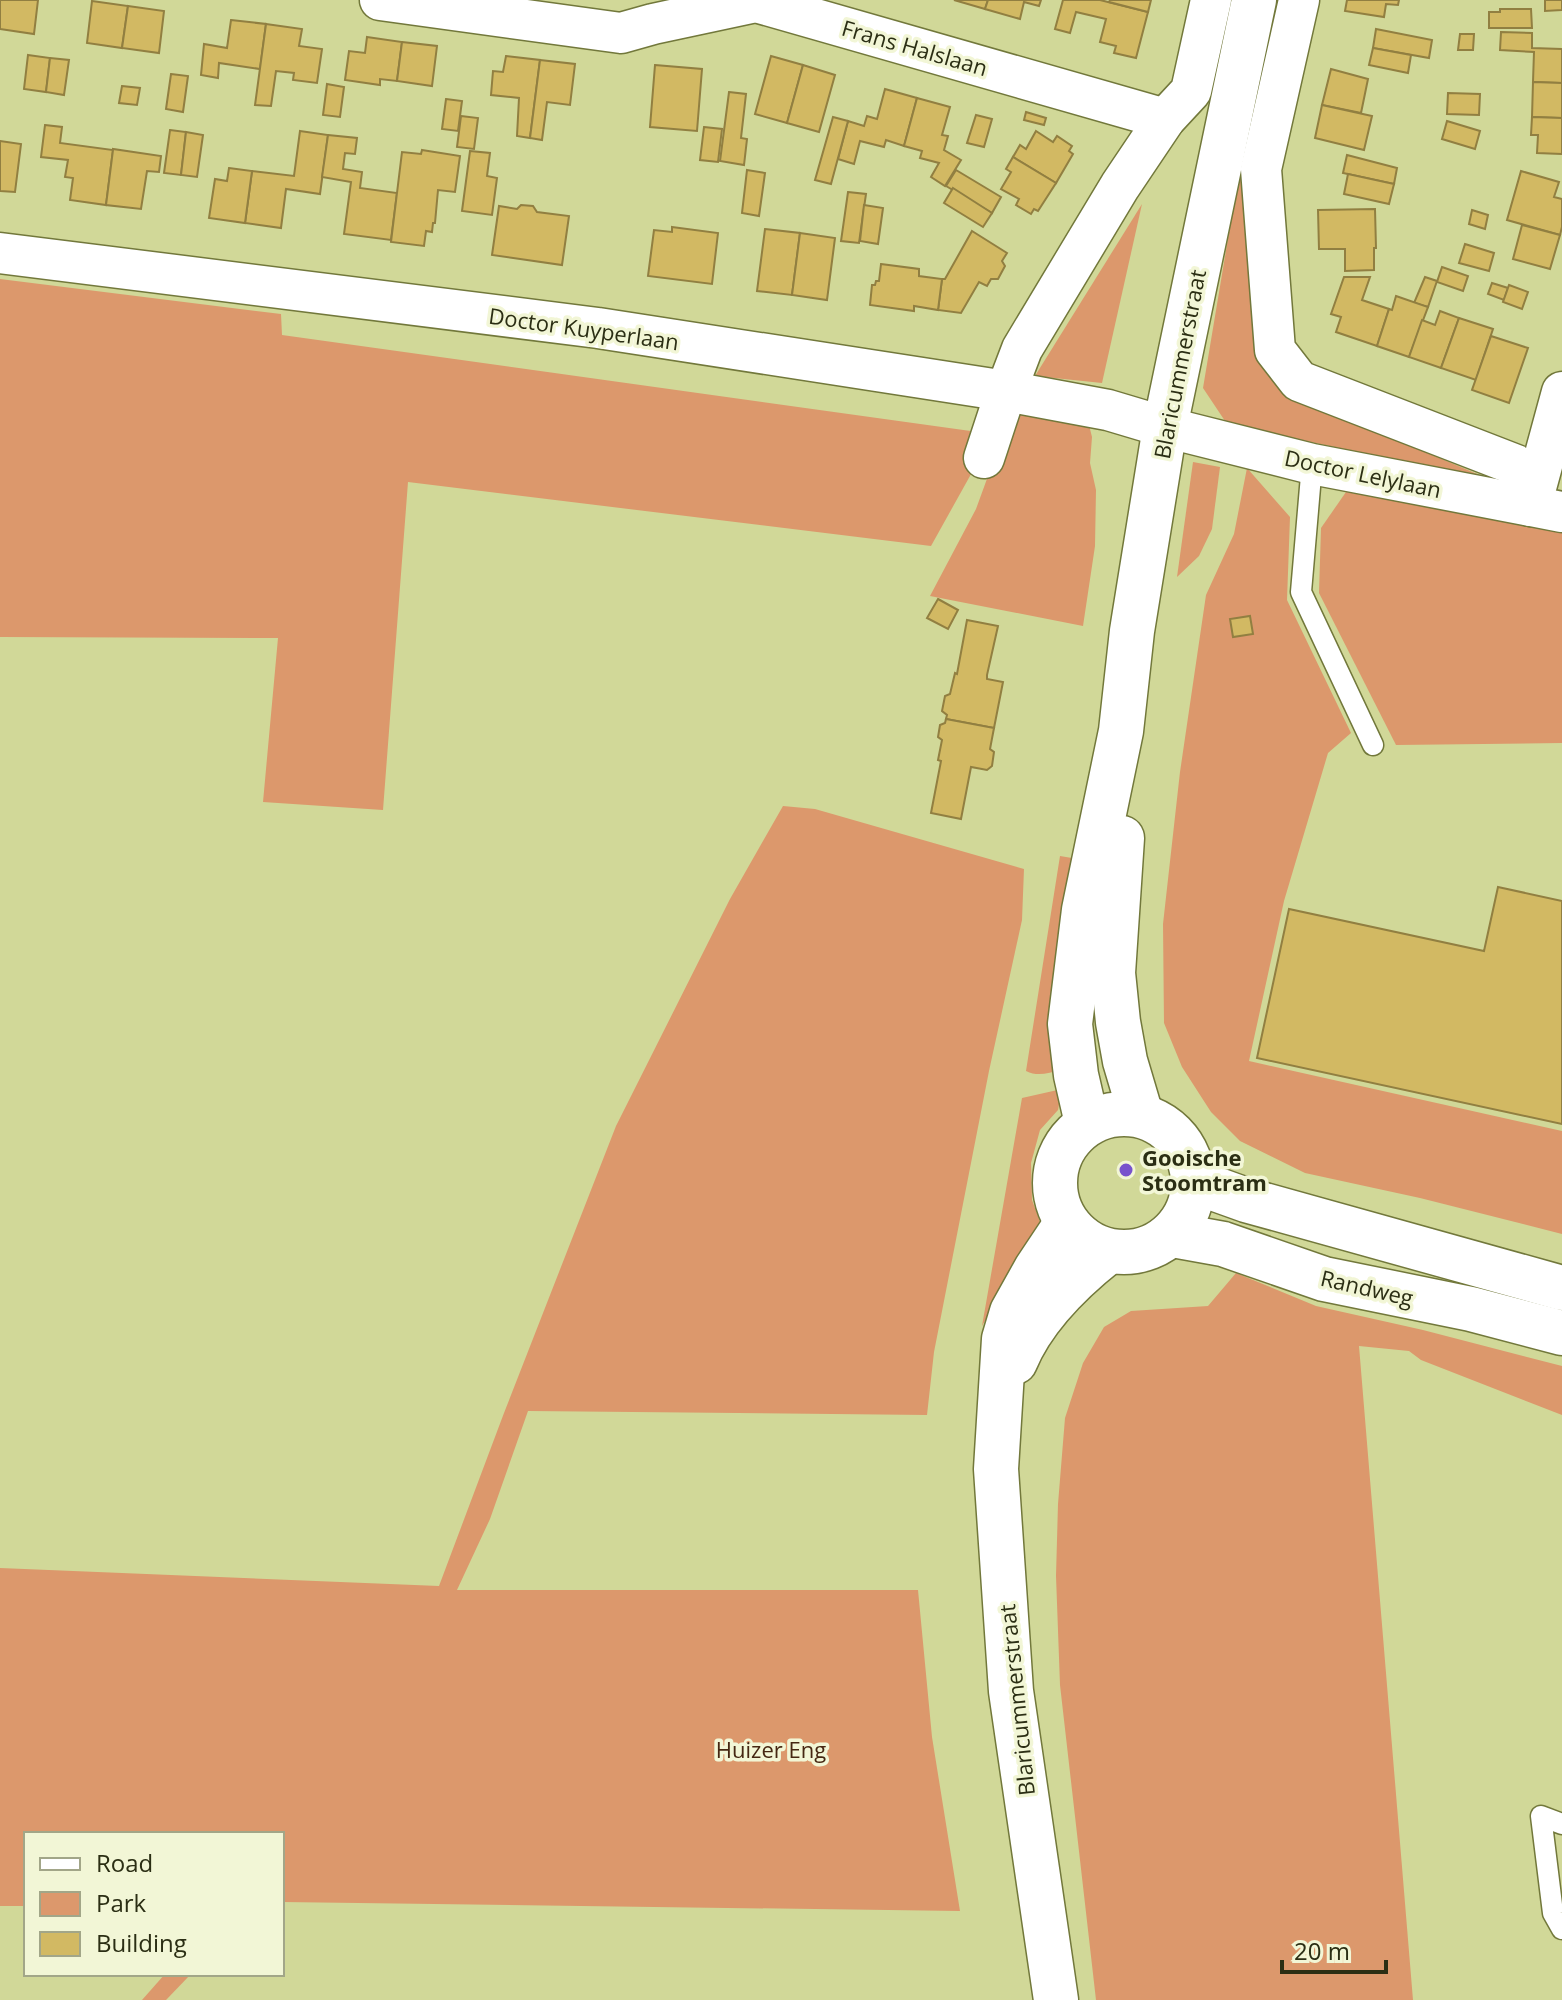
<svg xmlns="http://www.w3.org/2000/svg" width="1562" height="2000" font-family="'Open Sans',sans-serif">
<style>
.green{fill:#dc986c}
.building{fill:#d2b963;stroke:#917f41;stroke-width:2}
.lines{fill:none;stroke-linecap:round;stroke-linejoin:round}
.service-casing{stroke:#72783b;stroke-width:23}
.minor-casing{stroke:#72783b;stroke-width:43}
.secondary-casing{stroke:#72783b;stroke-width:47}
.service{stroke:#fff;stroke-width:20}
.minor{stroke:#fff;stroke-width:40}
.secondary{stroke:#fff;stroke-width:44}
.poi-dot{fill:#7853cc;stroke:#f2f6d6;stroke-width:3}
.labels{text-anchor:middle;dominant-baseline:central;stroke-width:7;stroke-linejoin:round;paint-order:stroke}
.street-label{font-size:22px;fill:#2b2e14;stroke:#f2f6d6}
.poi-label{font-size:22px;font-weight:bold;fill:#2b2e14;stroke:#f2f6d6;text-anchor:start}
.park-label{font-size:22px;fill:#452712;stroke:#f2f6d6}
</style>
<rect width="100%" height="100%" fill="#d1d898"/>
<g class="green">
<path d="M1246,131l3,60 15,179 25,25 205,86 -267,-57 -24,-36z"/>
<path d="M1142,204l-40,179 -67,-7z"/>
<path d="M0,279l281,35 1,21 703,98 -5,25 -49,88 -523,-64 -25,328 -120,-8 15,-164 -278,-1z"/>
<path d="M1011,413l78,12 3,12 -2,26 6,27 -1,56 -12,80 -153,-30 46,-87z"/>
<path d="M1193,462l27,5 -8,62 -13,27 -22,21z"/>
<path d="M1247,468l43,49 -3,83 64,133 -23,20 -44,148 -35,160 313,70v103l-142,-36 -115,-25 -65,-32 -29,-29 -29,-45 -18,-44 -1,-99 17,-152 26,-177 28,-61z"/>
<path d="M1346,492l216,35v216l-166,2 -77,-152 2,-65z"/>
<path d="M783,806l32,3 209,60 -2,51 -33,151 -55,281 -7,63 -399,-4 -38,108 -33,71h461l14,147 28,174 -678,-9v-68h-256v72h-26v-338l439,18 65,-173 112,-287 114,-227z"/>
<path d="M1060,856l18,3 -17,211c-13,3 -23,7 -35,1z"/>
<path d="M1062,1089l-4,21 -18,20 -9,33 1,37 11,30 -16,18 -45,78 40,-228z"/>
<path d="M1236,1273l80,33 107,24 139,36v49l-141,-55 -12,-9 -50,-5 54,654h-317l-36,-315 -4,-109 2,-72 7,-86 18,-55 21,-36 27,-16 77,-5z"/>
<path d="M165,1974h26l-25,26h-24z"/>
</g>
<g class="building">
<path d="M0,0h38l-4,34 -34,-5z"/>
<path d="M954,0h34l-3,9z"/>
<path d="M988,0h53l-2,6 -15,-4 -4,17 -35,-10z"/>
<path d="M1063,0h37l48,12 -12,46 -22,-5 2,-7 -16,-4 6,-23 -30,-7 -6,21 -15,-4z"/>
<path d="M1110,0h41l-3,12 -39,-10z"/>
<path d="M1347,0h52l-1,5 -12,-1 -2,13 -39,-6z"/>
<path d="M1545,0h17v10l-17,1z"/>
<path d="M92,1l36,5 -6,42 -35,-5z"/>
<path d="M128,6l36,5 -5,42 -37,-5z"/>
<path d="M1500,9h31l1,19h-43v-16h11z"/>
<path d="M231,20l35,4 -6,45 -41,-6 -1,15 -17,-3 3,-31 23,4z"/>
<path d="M266,24l36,5 -3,17 23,3 -5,34 -24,-3 1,-7 -18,-2 -5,35 -16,-1z"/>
<path d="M1376,29l56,11 -3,18 -56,-10z"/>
<path d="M1501,32l31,1v15l30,1v34l-29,-1 1,-30 -34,-2z"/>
<path d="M1460,34h14l-1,16h-15z"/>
<path d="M367,37l35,5 -5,39 -17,-2v6l-35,-5 4,-29 16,2z"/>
<path d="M402,42l35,4 -5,40 -35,-5z"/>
<path d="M1373,48l38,7 -3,18 -39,-8z"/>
<path d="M28,55l22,3 -4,34 -22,-3z"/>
<path d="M506,56l34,4 -10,78 -13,-2 2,-38 -28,-3 2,-24 10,1z"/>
<path d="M771,56l32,9 -16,58 -32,-9z"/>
<path d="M50,58l19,2 -5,35 -18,-3z"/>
<path d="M540,60l35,4 -5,41 -23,-3 -5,38 -12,-2z"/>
<path d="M655,65l47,4 -5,62 -47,-4z"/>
<path d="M803,65l32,10 -16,57 -32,-9z"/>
<path d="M1331,69l37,10 -7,34 -39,-8z"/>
<path d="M171,74l17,2 -5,36 -17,-3z"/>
<path d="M1533,82l29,1v35l-30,-1z"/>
<path d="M327,84l17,3 -4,30 -17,-2z"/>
<path d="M122,86l18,2 -3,17 -18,-2z"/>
<path d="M885,89l32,9 -13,48 -18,-6 -2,7 -24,-6 -6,23 -16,-5 10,-38 16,5 3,-10 10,3z"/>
<path d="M729,92l17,2 -5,44 6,1 -3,26 -24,-4z"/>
<path d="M1448,93l32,1 -1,21 -32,-1z"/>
<path d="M917,98l33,9 -8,28 6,1 -4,14 17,10 -16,26 -14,-9 8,-14 -19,-5 2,-7 -18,-5z"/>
<path d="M446,99l16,2 -4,30 -16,-2z"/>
<path d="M1322,105l50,11 -8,34 -49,-12z"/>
<path d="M1026,112l20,6 -2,7 -20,-5z"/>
<path d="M976,115l16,4 -8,28 -17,-4z"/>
<path d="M461,116l17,2 -4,31 -17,-2z"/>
<path d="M833,117l15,4 -17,63 -16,-4z"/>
<path d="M1532,117l30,1v36l-25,-1 1,-18h-7z"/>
<path d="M1447,121l33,10 -5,18 -33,-10z"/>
<path d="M45,125l17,2 -2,16 53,7 -7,55 -36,-5 3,-22 -8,-1 3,-17 -27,-3z"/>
<path d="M704,127l18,2 -4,33 -18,-2z"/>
<path d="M170,130l16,2 -5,43 -17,-2z"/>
<path d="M300,131l28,4 -8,59 -34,-5 -5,39 -36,-5 7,-52 42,5z"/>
<path d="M1036,131l17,11 4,-6 15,10 -3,5 4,3 -17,29 -43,-26 7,-12 6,4z"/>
<path d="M186,132l17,3 -6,42 -16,-2z"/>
<path d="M328,135l29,3 -2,16 -10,-1 -2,16 19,3 -2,16 37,5 -6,47 -47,-6 7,-52 -29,-5z"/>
<path d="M0,141l21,3 -6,48 -15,-1z"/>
<path d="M113,150v-1l48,7 -2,16 -12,-1 -6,38 -35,-4z"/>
<path d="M422,150l38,6 -5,36 -17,-2 -3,33h-2l-1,9 -6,-1 -2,15 -33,-4 11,-90 19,2z"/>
<path d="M470,151l20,2 -3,23 10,2 -5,37 -30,-4z"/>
<path d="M1347,155l50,13 -3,16 -51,-11z"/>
<path d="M1013,157l43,26 -18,28 -4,-2 -3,5 -15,-9 3,-6 -18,-10 10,-17 -5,-3z"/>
<path d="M229,168l23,3 -7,52 -36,-5 6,-39 12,2z"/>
<path d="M747,170l18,3 -6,43 -17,-3z"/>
<path d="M956,170l45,27 -9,16 -46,-27z"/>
<path d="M1521,171l38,11 -5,15 8,2v28l-2,8 -53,-15z"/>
<path d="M1348,174l46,10 -5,20 -45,-10z"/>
<path d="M953,188l39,25 -9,14 -39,-24z"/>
<path d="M848,192l18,2 -7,49 -18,-2z"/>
<path d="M521,205l12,1 4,6 32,4 -7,49 -70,-10 7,-49 18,3z"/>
<path d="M864,205l19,3 -5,36 -18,-3z"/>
<path d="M1375,209l1,39h-2v22l-29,1v-22h-26l-1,-39z"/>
<path d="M1472,210l16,5 -3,14 -16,-5z"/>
<path d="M1522,225l38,10 -10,34 -37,-10z"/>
<path d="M672,227l46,6 -6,51 -64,-8 6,-46 18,2z"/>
<path d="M765,229l35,4 -8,62 -35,-4z"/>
<path d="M972,231l35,22 -5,8 3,5 -7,13h-7l-4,7 -8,-4 -18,31 -23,-3 4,-31h3z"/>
<path d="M800,233l35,5 -8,62 -35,-5z"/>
<path d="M1465,244l29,9 -5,18 -30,-8z"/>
<path d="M881,264l38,5v7l23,3 -4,31 -24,-4v5l-44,-6 2,-20h3l1,-4h3z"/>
<path d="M1442,267l26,9 -5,15 -26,-9z"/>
<path d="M1344,277h26l-8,23 27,9 -12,37 -41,-14 5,-15 -10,-3z"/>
<path d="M1425,277l12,4 -9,26 -14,-4z"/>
<path d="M1492,283l16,5 -4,12 -16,-6z"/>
<path d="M1509,285l19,7 -6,17 -19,-7z"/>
<path d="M1396,296l32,11 -19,50 -32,-11 12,-37 3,1z"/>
<path d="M1440,311l19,7 -18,50 -32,-11 13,-37 13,5z"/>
<path d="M1459,318l34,11 -17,51 -35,-12z"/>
<path d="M1491,336l37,12 -19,55 -37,-13z"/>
<path d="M938,599l20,11 -10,19 -21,-11z"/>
<path d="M1250,616l3,18 -20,3 -3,-18z"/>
<path d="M967,620l31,6 -11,49v4l16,3 -9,46 -48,-9 1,-4 -5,-4 3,-15 5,-2 5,-21 2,1z"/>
<path d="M946,719l48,9 -4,21 4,3 -2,14 -5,4 -16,-3 -10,52 -30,-6 10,-52 -3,-1 4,-20 -4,-3 2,-12 5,-2z"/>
<path d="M1498,887l64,14v223l-305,-66 32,-149 195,42z"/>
</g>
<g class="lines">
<g class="service-casing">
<g id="service">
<path d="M1312,464l-11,128 72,153"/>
<path d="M1562,1824l-21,-8 12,97 9,16"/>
</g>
</g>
<g class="minor-casing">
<g id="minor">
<path d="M380,0l241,33 32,-9 103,-22 409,117"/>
<path d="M1299,0l-38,169 14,181 24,31 217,84 15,41"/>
<path d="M0,253l598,75 408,63 102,19 57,17 147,37 250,48"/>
<path d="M984,458l22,-67 16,-42 98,-163 45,-67 26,-28 20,-91"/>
<path d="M1531,506l31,-114"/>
</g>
</g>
<g class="secondary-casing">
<g id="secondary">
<path d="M1122,838l-9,135 5,49 7,39 16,54"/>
<circle cx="1124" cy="1183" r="69"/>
<path d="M1087,1123l-11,-48 -6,-51 14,-114 37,-179 11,-100 33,-204 89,-427"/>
<path d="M1193,1181l53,19 316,88"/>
<path d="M1173,1235l50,9 101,35 147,30 91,24"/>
<path d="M1015,1362c18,-44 57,-82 94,-111"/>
<path d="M1056,2000l-45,-309 -15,-222 8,-130 8,-27 24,-43 30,-45"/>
</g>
</g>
<use href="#service" class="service"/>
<use href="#minor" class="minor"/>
<use href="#secondary" class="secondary"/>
</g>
<circle class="poi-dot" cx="1126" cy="1170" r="8"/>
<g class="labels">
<g class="street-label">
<text transform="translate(915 47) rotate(16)">Frans Halslaan</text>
<text transform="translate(584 328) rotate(8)">Doctor Kuyperlaan</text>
<text transform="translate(1179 364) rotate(-79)">Blaricummerstraat</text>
<text transform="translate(1363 473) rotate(12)">Doctor Lelylaan</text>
<text transform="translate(1367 1287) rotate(13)">Randweg</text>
<text transform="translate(1016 1700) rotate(-96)">Blaricummerstraat</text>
</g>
<g class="poi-label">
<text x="1142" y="1157">Gooische<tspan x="1142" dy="25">Stoomtram</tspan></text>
</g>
<g class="park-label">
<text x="771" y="1749">Huizer Eng</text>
</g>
</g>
<rect x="24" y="1832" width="260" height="144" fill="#f2f6d6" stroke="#a2a688" stroke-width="2"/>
<rect x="40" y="1858" width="40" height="12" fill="#ffffff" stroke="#a2a688" stroke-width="2"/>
<text x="96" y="1872" font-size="24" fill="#2b2e14">Road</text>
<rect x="40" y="1892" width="40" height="24" fill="#dc986c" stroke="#a2a688" stroke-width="2"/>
<text x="96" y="1912" font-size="24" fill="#2b2e14">Park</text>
<rect x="40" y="1932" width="40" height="24" fill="#d2b963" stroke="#a2a688" stroke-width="2"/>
<text x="96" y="1952" font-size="24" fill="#2b2e14">Building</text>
<path d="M1282 1960v12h104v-12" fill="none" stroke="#2b2e14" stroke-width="4"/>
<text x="1294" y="1960" font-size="24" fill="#2b2e14" stroke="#f2f6d6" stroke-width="6" paint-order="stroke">20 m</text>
</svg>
